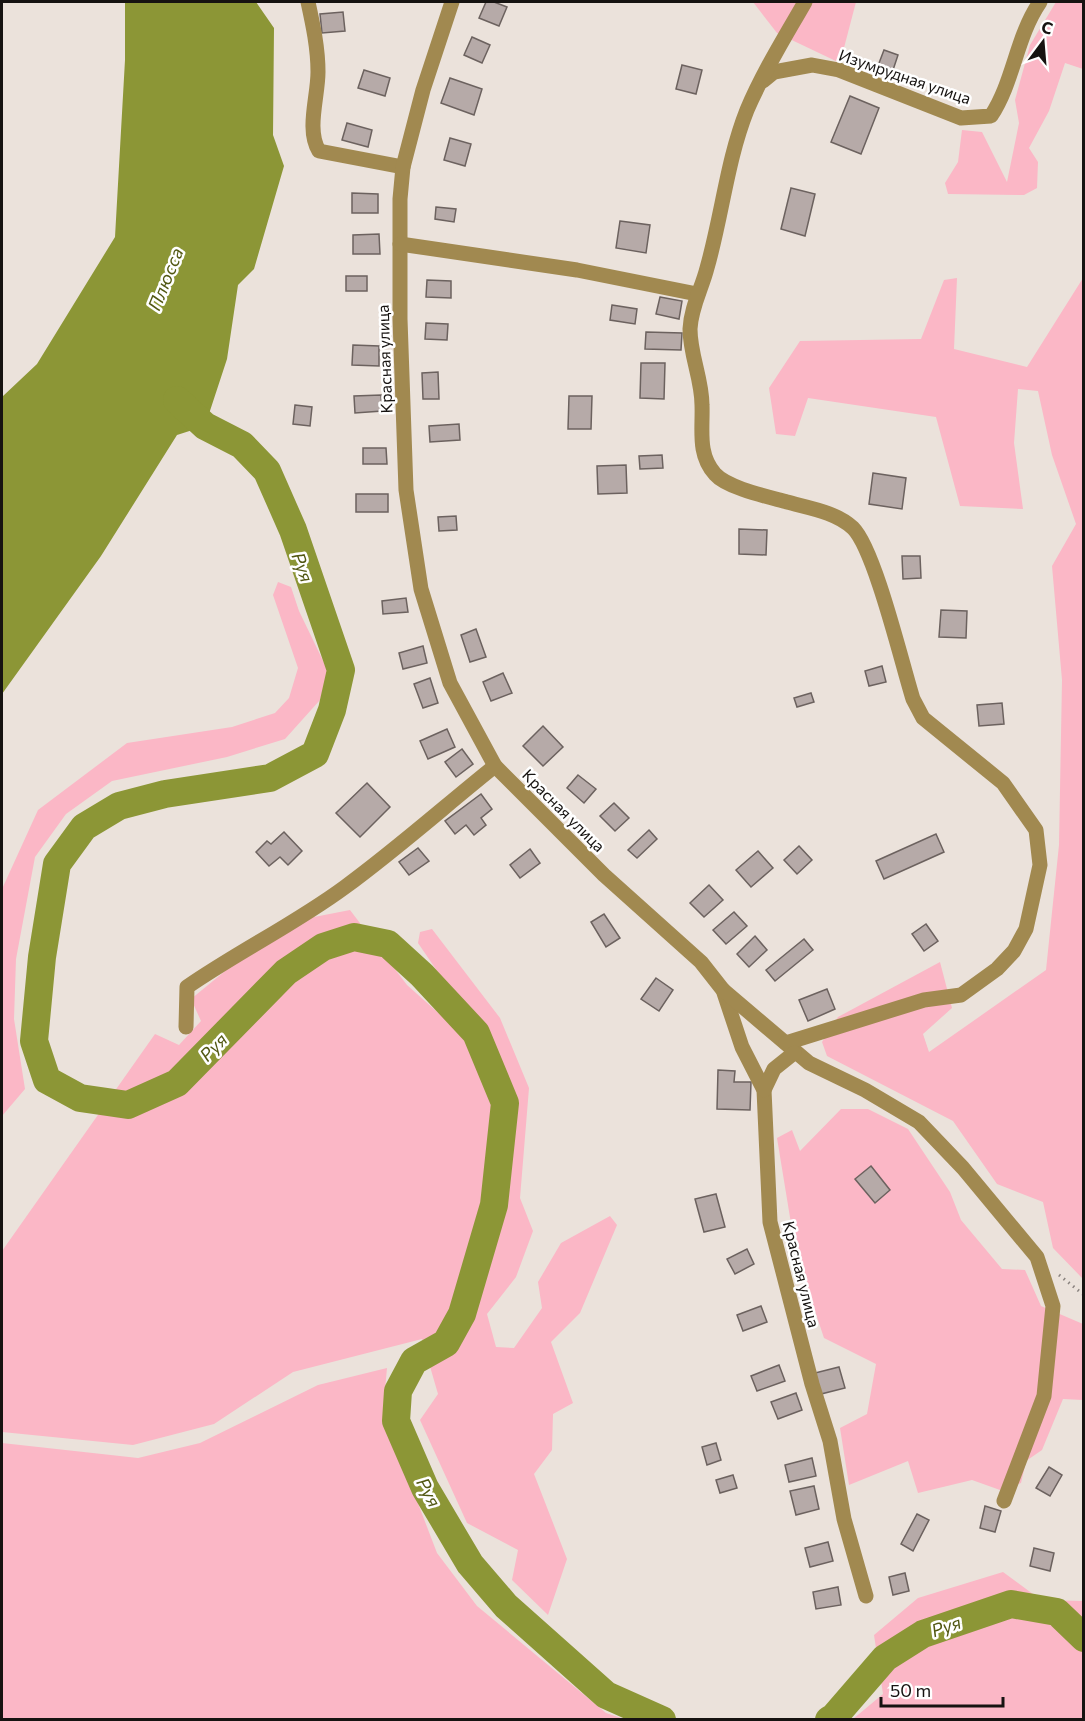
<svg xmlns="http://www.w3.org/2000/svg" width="1085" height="1721" font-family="Commissioner,sans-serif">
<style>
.green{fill:#fbb7c6}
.water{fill:#8c9636}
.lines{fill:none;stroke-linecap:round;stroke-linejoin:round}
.river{stroke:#8c9636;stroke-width:28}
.building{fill:#b6aaa8;stroke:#6c625f;stroke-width:1.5}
.path{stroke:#89827e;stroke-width:3;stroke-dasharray:1.5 4.5;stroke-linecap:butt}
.minor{stroke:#a18950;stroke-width:15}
.labels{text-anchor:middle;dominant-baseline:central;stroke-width:5;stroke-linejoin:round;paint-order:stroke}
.street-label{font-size:16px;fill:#161311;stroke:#fff}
.water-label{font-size:18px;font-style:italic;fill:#525813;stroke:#fff}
</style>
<rect width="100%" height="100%" fill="#ebe2db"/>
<g class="green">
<path d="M753,2h103l-16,61 -63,-30z"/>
<path d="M1056,2h27v67l-18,-6 -16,48 -20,37 9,14 -1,26 -13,7 -76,-1 -3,-11 13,-21 4,-32 20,2 25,50 12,-59 -4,-23 15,-55z"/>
<path d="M957,278l-3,71 73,18 56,-89v1001l-30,-31 -10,-46 -46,-18 -44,-63 -126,-65 -5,-14 16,-25 102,-55 12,46 -29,26 6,18 117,-82 13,-125 3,-165 -10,-114 24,-42 -24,-69 -14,-64 -20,-2 -4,54 9,66 -63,-3 -24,-89 -128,-19 -13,38 -19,-2 -7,-46 31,-47 121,-2 23,-59z"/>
<path d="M278,582l13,5 8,24 29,60 -8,29 -35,39 -58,18 -115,24 -46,33 -31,43 -19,102 -2,60 11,70 -23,27v-227l36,-79 89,-67 105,-16 43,-14 14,-15 9,-30 -25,-73z"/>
<path d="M350,910l57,75 46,41 8,-14 -15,-28 -28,-41 2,-11 12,-3 68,89 29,70 -9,110 13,33 -17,46 -29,37 9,33 18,1 28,-40 -4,-26 23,-39 49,-27 7,9 -37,88 -29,29 22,61 -20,11 -1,36 -18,24 33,85 -19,56 -36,-35 6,-30 -51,-27 -47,-103 18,-26 -16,-55 -129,33 -79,52 -81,21 -131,-13v-181l153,-217 24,11 22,-24 -10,-22 39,-32 79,-49z"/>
<path d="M841,1109h27l40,20 42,63 11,28 41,49 23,1 16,36 42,18v76l-20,-1 -21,51 -16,11 -5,22 -21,7 -28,-10 -54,13 -10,-32 -59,24 -9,-57 27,-14 9,-50 -52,-26 -28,-84 -19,-116 15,-8 8,21z"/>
<path d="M387,1368l-4,44 54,141 40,53 129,107 18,6h-622v-276l136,15 62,-15 118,-58z"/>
<path d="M1003,1572l38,28 42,1v118h-230l30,-25 -9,-59 44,-37z"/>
</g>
<path class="water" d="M125,2h131l18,26 -1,107 11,31 -30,103 -16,16 -11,74 -22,67 -28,9 -76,121 -99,138v-297l35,-33 78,-127 10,-177z"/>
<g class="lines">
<g class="river">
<path d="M177,400l28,26 37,19 25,26 26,59 48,140 -9,40 -17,44 -45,24 -105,16 -46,12 -35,21 -27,37 -15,93 -8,84 13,39 33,18 48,7 49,-22 109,-111 37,-25 31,-10 34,7 34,31 54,58 29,70 -11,102 -32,109 -16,29 -32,18 -16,30 -2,30 29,67 45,76 36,42 100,89 56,25"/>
<path d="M829,1720l5,-3 51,-59 38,-24 88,-30 46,8 27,26"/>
</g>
</g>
<g class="building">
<path d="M486,2h8l13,5 -8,19 -20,-8z"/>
<path d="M343,12l2,19 -23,2 -2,-19z"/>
<path d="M472,37l18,8 -8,18 -18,-8z"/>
<path d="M884,50l14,5 -7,21 -15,-5z"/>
<path d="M682,65l20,5 -6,24 -20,-5z"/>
<path d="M364,70l26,8 -5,18 -27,-8z"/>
<path d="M450,78l32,11 -8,26 -33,-12z"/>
<path d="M850,96l29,12 -18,46 -30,-12z"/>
<path d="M347,123l25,7 -4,17 -26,-7z"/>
<path d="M450,138l21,6 -6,22 -21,-6z"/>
<path d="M791,188l24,6 -10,42 -24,-7z"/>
<path d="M352,193l26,1v19h-26z"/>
<path d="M436,207l20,2 -2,13 -19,-3z"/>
<path d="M620,221l30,4 -4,28 -30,-5z"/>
<path d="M379,234l1,20h-27v-19z"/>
<rect x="346" y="276" width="21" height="15"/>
<path d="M427,280l24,1v17l-25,-1z"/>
<path d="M660,297l22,4 -3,18 -23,-5z"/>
<path d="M612,305l25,4 -2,15 -25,-4z"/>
<path d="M426,323l22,1 -1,16 -22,-1z"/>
<path d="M646,332l36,1 -1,17 -36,-1z"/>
<path d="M353,345l26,1v20l-27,-1z"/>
<path d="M641,363h24l-1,36 -24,-1z"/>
<path d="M438,372l1,27h-16l-1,-26z"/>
<path d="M381,395l1,16 -27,2 -1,-17z"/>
<path d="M569,396h23l-1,33h-23z"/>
<path d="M295,405l17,2 -2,19 -17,-2z"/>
<path d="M459,424l1,16 -30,2 -1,-16z"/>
<path d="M363,448h23l1,16h-24z"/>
<path d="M662,455l1,13 -23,1 -1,-13z"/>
<path d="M626,465l1,28 -29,1 -1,-28z"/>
<path d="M873,473l33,5 -4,31 -33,-5z"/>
<rect x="356" y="494" width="32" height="18"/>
<path d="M456,516l1,14 -18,1 -1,-14z"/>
<path d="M739,529l28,1 -1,25 -27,-1z"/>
<path d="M902,556h18l1,22 -18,1z"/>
<path d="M406,598l2,14 -25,2 -1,-13z"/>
<path d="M941,610l26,1 -1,27 -27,-1z"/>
<path d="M476,629l10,28 -16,5 -9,-27z"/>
<path d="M423,646l4,17 -24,6 -4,-16z"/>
<path d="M882,666l4,16 -17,4 -4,-15z"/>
<path d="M503,673l9,20 -21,8 -8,-19z"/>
<path d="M430,678l8,25 -15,5 -9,-24z"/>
<path d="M811,693l3,9 -17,5 -3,-9z"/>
<path d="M1002,703l2,21 -25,2 -2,-21z"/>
<path d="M543,726l20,21 -20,19 -20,-20z"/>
<path d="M447,729l8,18 -27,12 -8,-18z"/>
<path d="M462,749l11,15 -17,13 -11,-15z"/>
<path d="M578,775l18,14 -12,14 -17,-15z"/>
<path d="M367,783l23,24 -30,30 -24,-24z"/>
<path d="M481,794l11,15 -11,9 5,7 -12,10 -8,-10 -11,9 -10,-13z"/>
<path d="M614,803l15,15 -14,13 -15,-15z"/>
<path d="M649,830l8,9 -20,19 -9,-8z"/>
<path d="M284,832l18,19 -14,14 -8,-8 -11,9 -13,-14 11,-11 4,3z"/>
<path d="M936,834l8,18 -60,27 -8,-18z"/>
<path d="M799,846l13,14 -15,14 -13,-14z"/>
<path d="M418,848l11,13 -20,14 -10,-13z"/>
<path d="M530,849l10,14 -20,15 -10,-13z"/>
<path d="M758,851l15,17 -22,19 -15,-17z"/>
<path d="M709,885l14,15 -19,17 -14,-14z"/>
<path d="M734,912l13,14 -21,18 -13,-14z"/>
<path d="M604,914l16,24 -14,9 -15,-25z"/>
<path d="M926,924l12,17 -14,10 -12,-17z"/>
<path d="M755,936l12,14 -18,17 -12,-13z"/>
<path d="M804,939l9,11 -38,31 -9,-11z"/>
<path d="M656,978l17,12 -14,21 -18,-12z"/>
<path d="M827,989l8,20 -27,12 -9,-21z"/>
<path d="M718,1070l17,1 -1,11h17l-1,28 -33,-1z"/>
<path d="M871,1166l19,24 -15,13 -20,-24z"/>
<path d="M716,1194l9,33 -21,5 -9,-33z"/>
<path d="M747,1249l7,15 -19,10 -8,-15z"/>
<path d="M761,1306l6,16 -24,9 -6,-16z"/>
<path d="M779,1365l6,16 -28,10 -6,-15z"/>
<path d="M839,1367l6,21 -24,6 -6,-21z"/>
<path d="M796,1393l6,17 -24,9 -7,-17z"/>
<path d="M716,1443l5,17 -14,5 -5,-18z"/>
<path d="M812,1458l4,18 -27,6 -4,-17z"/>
<path d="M1049,1467l13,8 -12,21 -14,-8z"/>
<path d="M733,1475l4,13 -17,5 -4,-13z"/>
<path d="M814,1486l5,23 -23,6 -6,-24z"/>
<path d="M985,1506l16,5 -6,21 -15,-4z"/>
<path d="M917,1514l12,6 -16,31 -12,-7z"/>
<path d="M828,1542l5,19 -23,6 -5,-19z"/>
<path d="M1034,1548l20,5 -4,18 -20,-5z"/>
<path d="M905,1573l4,18 -16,4 -4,-18z"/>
<path d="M838,1587l3,18 -25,4 -3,-17z"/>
</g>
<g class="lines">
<path class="path" d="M1059,1275l25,20"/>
<g class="minor">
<path d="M308,2c5,23 10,46 10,70 0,25 -12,58 1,79l84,16"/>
<path d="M452,2l-29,88 -20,77 -3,32v120l6,171 15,99 29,94 45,83 109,109 97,87 22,28 19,57 22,43 6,132 42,162 18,57 14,78 22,77"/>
<path d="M763,81l11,-9 38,-7 27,5 122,48 30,-2c23,-35 25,-79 49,-114"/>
<path d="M400,244l177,26 120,24"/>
<path d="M723,990l86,73 56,27 54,32 44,46 74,89 16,49 -9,90 -40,105"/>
<path d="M186,1027l1,-40c52,-36 108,-63 158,-100 52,-38 100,-81 150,-121"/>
<path d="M786,1043l138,-43 37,-5 36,-26 17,-18 12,-22 14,-64 -4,-35 -33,-47 -80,-65 -10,-19c-11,-35 -38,-149 -60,-171 -17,-16 -44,-20 -66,-26 -18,-5 -60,-14 -72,-28 -18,-20 -12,-45 -13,-69 0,-26 -12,-50 -12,-76 1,-22 12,-41 17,-61 15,-52 20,-108 40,-158 16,-38 38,-73 58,-108"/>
<path d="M764,1090l10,-21 20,-16"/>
</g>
</g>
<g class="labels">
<g class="street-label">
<text transform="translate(905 76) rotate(19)">Изумрудная улица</text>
<text transform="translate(384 359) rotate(-92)">Красная улица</text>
<text transform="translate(564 810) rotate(45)">Красная улица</text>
<text transform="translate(802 1274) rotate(76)">Красная улица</text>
</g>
<g class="water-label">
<text transform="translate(165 279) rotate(-68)">Плюсса</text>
<text transform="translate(303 567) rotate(70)">Руя</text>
<text transform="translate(213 1047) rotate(-46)">Руя</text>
<text transform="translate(429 1492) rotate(62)">Руя</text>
<text transform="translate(946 1626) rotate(-19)">Руя</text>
</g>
</g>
<rect width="1085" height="1721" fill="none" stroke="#161311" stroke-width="6"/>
<g transform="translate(1043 42) rotate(16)" stroke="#ffffff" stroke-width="4.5" paint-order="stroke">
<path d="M0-4.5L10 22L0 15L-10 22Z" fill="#161311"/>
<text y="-9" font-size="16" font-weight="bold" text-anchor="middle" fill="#161311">С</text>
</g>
<path d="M881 1697v9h122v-9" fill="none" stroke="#161311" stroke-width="3"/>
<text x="890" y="1697" font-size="18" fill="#161311" stroke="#ffffff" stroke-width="4.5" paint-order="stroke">50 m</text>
</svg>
